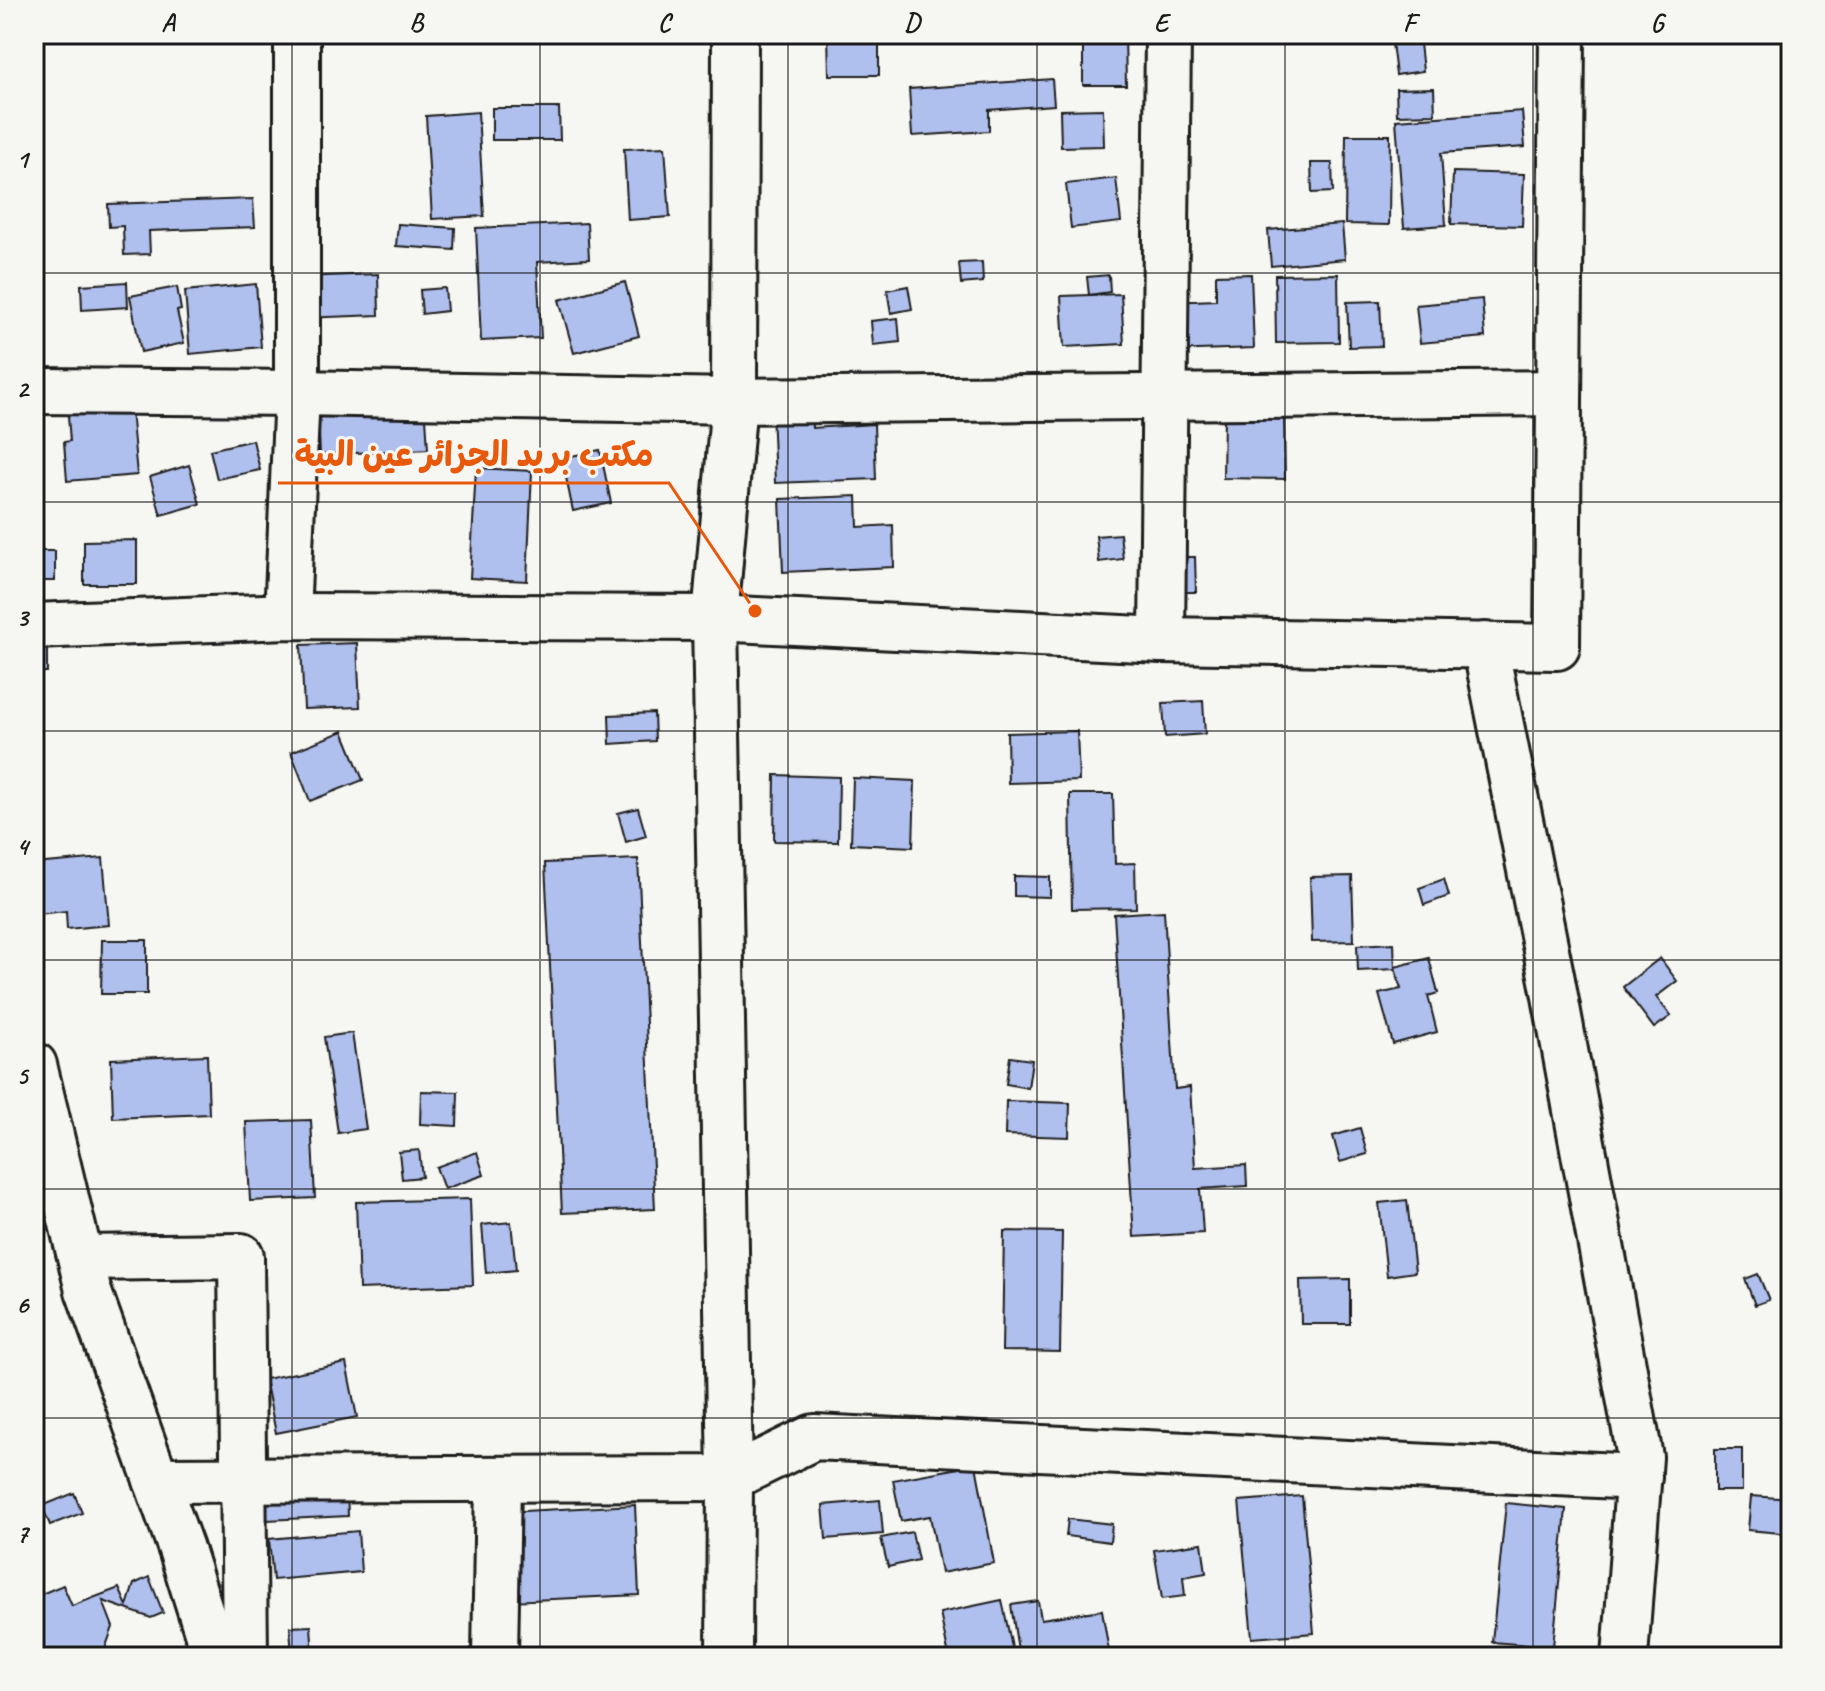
<svg xmlns="http://www.w3.org/2000/svg" width="1825" height="1691" font-family="Caveat,'Playpen Sans Arabic',sans-serif">
<style>
.building{fill:#afbfee;stroke:#1c1c1c;stroke-width:2}
.lines{fill:none;stroke-linecap:round;stroke-linejoin:round}
.minor-casing{stroke:#1c1c1c;stroke-width:50}
.tertiary-casing{stroke:#1c1c1c;stroke-width:50}
.minor{stroke:#f6f6f2;stroke-width:44}
.tertiary{stroke:#f6f6f2;stroke-width:44}
.grid{fill:none;stroke:#1c1c1c;stroke-width:2;stroke-opacity:0.55}
.leader{fill:none;stroke:#e8590c;stroke-width:3}
.callout-dot{fill:#e8590c;stroke:#f6f6f2;stroke-width:3}
.callout-label{font-size:34px;text-anchor:middle;font-weight:bold;fill:#e8590c;stroke:#f6f6f2;stroke-width:6;stroke-linejoin:round;paint-order:stroke}
.neatline{fill:none;stroke:#1c1c1c;stroke-width:3}
.grid-label{font-size:26px;text-anchor:middle;font-weight:bold;fill:#1c1c1c}
</style>
<rect width="100%" height="100%" fill="#f6f6f2"/>
<filter id="ink" filterUnits="userSpaceOnUse"><feTurbulence type="fractalNoise" baseFrequency=".0125" numOctaves="2"/><feDisplacementMap in="SourceGraphic" scale="16" xChannelSelector="R" yChannelSelector="G"/><feConvolveMatrix kernelMatrix="1 2 1 2 8 2 1 2 1" color-interpolation-filters="sRGB"/></filter>
<g filter="url(#ink)">
<g class="building">
<path d="M828,34h51v41h-50z"/>
<path d="M1083,34h42l1,51h-43z"/>
<path d="M1419,34l4,37 -27,4 -5,-40z"/>
<path d="M1052,79l2,26 -65,5v21l-77,5 -3,-47z"/>
<path d="M1434,88l1,26 -38,1 -1,-26z"/>
<path d="M492,108h67l1,32h-68z"/>
<path d="M1103,109l1,37 -43,1 -1,-37z"/>
<path d="M1522,111l3,36 -84,6 5,72 -42,3 -8,-108z"/>
<path d="M478,112l6,104 -52,3 -6,-103z"/>
<path d="M1346,135h44l-1,90 -44,-1z"/>
<path d="M665,147l5,70 -42,3 -4,-71z"/>
<path d="M1311,163h21l1,29 -21,1z"/>
<path d="M1453,172l71,2 -2,52 -71,-2z"/>
<path d="M1116,178l5,44 -50,6 -5,-44z"/>
<path d="M253,199l2,28 -106,4 1,23 -26,1 -1,-29 -14,1 -1,-23z"/>
<path d="M587,223l2,36 -52,3 4,76 -60,3 -5,-113z"/>
<path d="M398,224l57,4 -1,22 -58,-4z"/>
<path d="M1342,224l3,35 -74,7 -3,-36z"/>
<path d="M982,262l1,20 -22,2 -2,-21z"/>
<path d="M378,274l1,41 -76,3 -2,-41z"/>
<path d="M1251,274l3,74 -84,3 -2,-49 48,-2v-25z"/>
<path d="M1338,274l1,68 -63,1 -1,-68z"/>
<path d="M1109,275l1,17 -21,3 -2,-18z"/>
<path d="M127,282l1,25 -46,3 -1,-25z"/>
<path d="M625,282l14,54 -65,17 -15,-53z"/>
<path d="M256,284l5,63 -71,7 -5,-63z"/>
<path d="M908,286l4,23 -21,4 -4,-23z"/>
<path d="M177,287l4,23 -4,1 7,32 -43,9 -11,-56z"/>
<path d="M445,288l2,23 -25,3 -2,-24z"/>
<path d="M1121,294l3,50 -60,3 -3,-51z"/>
<path d="M1482,299l3,38 -65,6 -4,-38z"/>
<path d="M1380,301l2,45 -33,1 -2,-45z"/>
<path d="M898,318l2,24 -27,3 -2,-24z"/>
<path d="M130,399l7,76 -70,6 -3,-39 6,-1 -3,-37z"/>
<path d="M425,402l3,47 -108,6 -2,-46z"/>
<path d="M811,409l1,19 62,-4 2,55 -101,4 -3,-73z"/>
<path d="M1224,417h60l1,62 -62,-1z"/>
<path d="M253,440l7,30 -43,9 -7,-29z"/>
<path d="M600,450l11,53 -38,8 -11,-53z"/>
<path d="M189,465l11,39 -39,11 -11,-38z"/>
<path d="M476,468l56,3 -5,110 -57,-3z"/>
<path d="M857,496l1,31 35,-2 1,42 -111,5 -3,-73z"/>
<path d="M1120,534l3,25 -24,3 -3,-26z"/>
<path d="M137,540v44h-53v-43z"/>
<rect x="34" y="551" width="21" height="30"/>
<path d="M1169,557h26l1,35h-26z"/>
<path d="M357,643l3,64 -56,2 -3,-64z"/>
<path d="M34,646l13,1v25h-13z"/>
<path d="M1203,701l2,33 -40,3 -2,-34z"/>
<path d="M654,713l1,28 -45,3 -1,-29z"/>
<path d="M343,731l20,49 -53,21 -19,-49z"/>
<path d="M1077,731l2,50 -71,2 -1,-50z"/>
<path d="M775,775l64,2 -1,65 -64,-1z"/>
<path d="M853,778l62,3 -2,66 -62,-3z"/>
<path d="M1070,794h43l2,70 20,-1 1,45 -64,1z"/>
<path d="M638,808l8,28 -20,6 -8,-29z"/>
<path d="M103,858l6,67 -42,4 -1,-18 -28,3 -4,-50z"/>
<path d="M638,859l17,350 -93,4 -17,-350z"/>
<path d="M1014,876l36,1v20l-36,-1z"/>
<path d="M1352,876l2,65 -42,1 -2,-65z"/>
<path d="M1444,879l5,17 -25,9 -5,-17z"/>
<path d="M1164,911l11,178 15,-2 5,81 51,-3 1,21 -47,3 3,44 -69,4 -20,-323z"/>
<path d="M102,940h45v54h-46z"/>
<path d="M1394,943l1,26 -37,2 -1,-26z"/>
<path d="M1429,958l9,35 -10,3 9,36 -44,12 -14,-50 22,-5 -6,-22z"/>
<path d="M1660,958l17,23 -21,16 15,19 -17,12 -31,-41z"/>
<path d="M352,1033l14,96 -28,4 -14,-96z"/>
<path d="M207,1055l2,59 -96,4 -2,-59z"/>
<path d="M1010,1057l22,3 -4,28 -22,-4z"/>
<path d="M421,1091l37,1 -1,34 -37,-2z"/>
<path d="M1006,1101l64,2 -1,34 -64,-2z"/>
<path d="M311,1120l4,78 -65,3 -4,-79z"/>
<path d="M1360,1128l7,26 -27,8 -7,-26z"/>
<path d="M419,1150l3,27 -20,2 -3,-27z"/>
<path d="M477,1152l7,23 -40,14 -8,-22z"/>
<path d="M1785,1164h6v38h-2z"/>
<path d="M470,1199l3,86 -114,4 -3,-87z"/>
<path d="M1407,1200l8,72 -28,4 -8,-73z"/>
<path d="M511,1222l5,48 -30,3 -4,-48z"/>
<path d="M1004,1231l58,1 -2,120 -58,-1z"/>
<path d="M1758,1274l11,26 -14,5 -10,-26z"/>
<path d="M1350,1279v45h-49l-1,-44z"/>
<path d="M346,1363l11,54 -81,16 -11,-54z"/>
<rect x="1715" y="1449" width="27" height="42"/>
<path d="M976,1465l18,98 -53,10 -11,-57 -29,5 -8,-41z"/>
<path d="M347,1489l1,27 -81,4 -1,-27z"/>
<path d="M74,1493l8,20 -32,12 -8,-19z"/>
<path d="M1302,1496l12,137 -62,5 -13,-137z"/>
<path d="M1751,1496l40,3v35l-43,-4z"/>
<path d="M880,1500l3,34 -57,5 -3,-34z"/>
<path d="M1506,1503l60,6 -13,138 -61,-5z"/>
<path d="M635,1505l4,90 -129,6 -5,-89z"/>
<path d="M1068,1519l44,5 -2,18 -44,-6z"/>
<path d="M358,1531l3,41 -88,8 -4,-41z"/>
<path d="M912,1532l6,28 -30,7 -7,-29z"/>
<path d="M1202,1543l4,30 -23,4 2,19 -23,3 -8,-49z"/>
<path d="M149,1577l14,36 -12,5 -48,-17 10,26 -11,30h-61l-7,-16v-44l29,-12 9,21 47,-18 8,18 7,-22z"/>
<path d="M1002,1600l12,57h-65l-9,-44z"/>
<path d="M1038,1601l3,18 61,-9 8,47h-91l-8,-52z"/>
<path d="M311,1626l2,31h-21l-2,-30z"/>
</g>
<g class="lines">
<g class="minor-casing">
<g id="minor">
<path d="M34,391l263,2 437,8 825,-8"/>
<path d="M287,616l10,-223v-359"/>
<path d="M34,626l253,-10 428,2 447,22 395,7 5,-613"/>
<path d="M1162,640l6,-606"/>
<path d="M1485,645l67,335 88,477 -15,200"/>
<path d="M34,1065l54,225 93,259 34,108"/>
<path d="M81,1258l160,-2 4,401"/>
<path d="M156,1480l574,-2 84,-41 825,40"/>
<path d="M495,1657l3,-178"/>
</g>
</g>
<g class="tertiary-casing">
<path id="tertiary" d="M729,1657l1,-179 -15,-860 19,-217 1,-367"/>
</g>
<use href="#minor" class="minor"/>
<use href="#tertiary" class="tertiary"/>
</g>
</g>
<path class="grid" d="M292,34v1623M540,34v1623M788,34v1623M1037,34v1623M1285,34v1623M1533,34v1623M34,273h1757M34,502h1757M34,731h1757M34,960h1757M34,1189h1757M34,1418h1757"/>
<path class="leader" d="M755 611L669 483H278"/>
<circle class="callout-dot" cx="755" cy="611" r="8"/>
<g class="callout-label">
<text x="474" y="466">مكتب بريد الجزائر عين البية</text>
</g>
<rect width="1825" height="1691" fill="none" stroke="#f6f6f2" stroke-width="88"/>
<rect x="44" y="44" width="1737" height="1603" class="neatline"/>
<g class="grid-label">
<text x="168" y="31">A</text>
<text x="416" y="31">B</text>
<text x="664" y="31">C</text>
<text x="912" y="31">D</text>
<text x="1161" y="31">E</text>
<text x="1409" y="31">F</text>
<text x="1657" y="31">G</text>
<text x="22" y="168">1</text>
<text x="22" y="397">2</text>
<text x="22" y="626">3</text>
<text x="22" y="855">4</text>
<text x="22" y="1084">5</text>
<text x="22" y="1313">6</text>
<text x="22" y="1542">7</text>
</g>
</svg>
